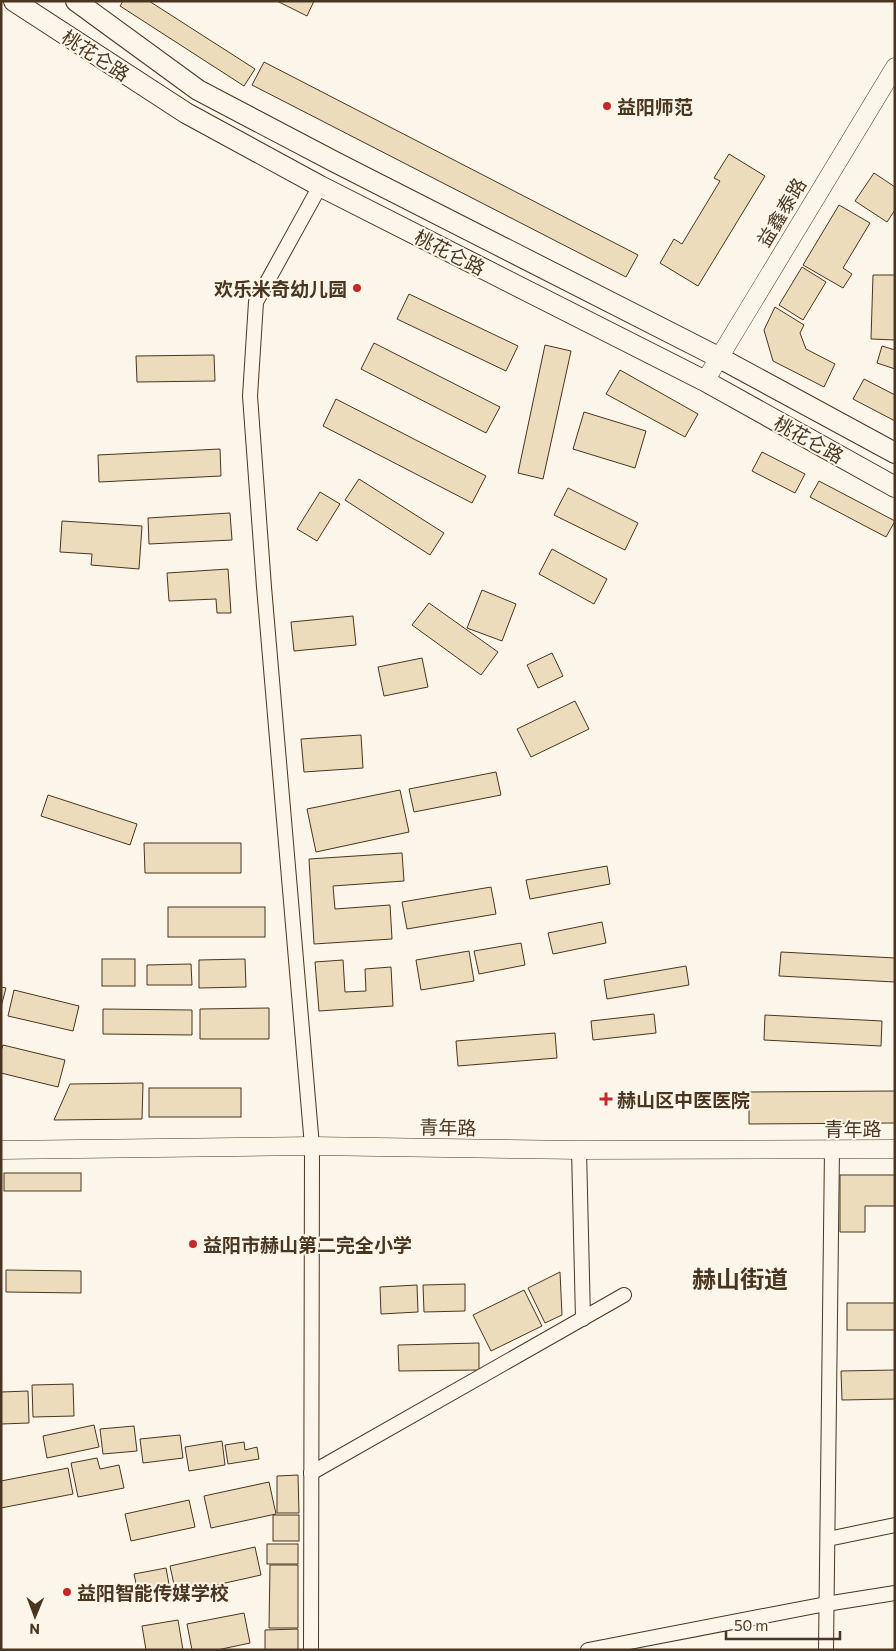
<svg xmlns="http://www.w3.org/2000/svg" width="896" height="1651" font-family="Commissioner,'Noto Sans SC',sans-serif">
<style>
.building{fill:#ecdcbc;stroke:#4a3520}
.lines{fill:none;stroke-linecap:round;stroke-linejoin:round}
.minor-casing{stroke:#4a3520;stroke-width:16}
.tertiary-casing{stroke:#4a3520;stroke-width:19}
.secondary-casing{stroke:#4a3520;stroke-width:22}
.minor{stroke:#fbf6e9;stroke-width:14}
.tertiary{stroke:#fbf6e9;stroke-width:18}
.secondary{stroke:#fbf6e9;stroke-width:20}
.poi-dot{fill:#c62828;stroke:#fbf6e9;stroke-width:2}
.labels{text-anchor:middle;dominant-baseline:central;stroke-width:4;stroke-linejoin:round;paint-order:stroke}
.street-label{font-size:19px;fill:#4a3520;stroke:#fbf6e9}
.poi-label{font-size:19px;font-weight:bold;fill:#4a3520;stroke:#fbf6e9;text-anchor:start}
.district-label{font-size:24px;font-weight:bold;fill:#4a3520;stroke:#fbf6e9}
</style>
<rect width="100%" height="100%" fill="#fbf6e9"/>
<g class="building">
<path d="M123,1h26l106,68 -11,17 -124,-80z"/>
<path d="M277,1h37l-7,15z"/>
<path d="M264,62l374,193 -12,22 -374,-192z"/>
<path d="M729,154l36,22 -67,110 -38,-23 14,-24 8,5 38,-63 -6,-3z"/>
<path d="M874,173l21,14v23l-8,12 -32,-21z"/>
<path d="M839,205l31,18 -27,45 9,6 -9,14 -40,-23z"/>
<path d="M802,267l24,15 -23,38 -24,-15z"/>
<path d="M873,275h22v65l-24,-1z"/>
<path d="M409,294l109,52 -12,25 -109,-52z"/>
<path d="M775,307l29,18 -4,8 6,16 29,15 -11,23 -51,-26 -9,-31z"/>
<path d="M374,343l126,64 -14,26 -125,-64z"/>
<path d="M545,345l26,6 -28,128 -25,-6z"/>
<path d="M882,346l13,4v19l-18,-6z"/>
<path d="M214,355l1,26 -78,1 -1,-26z"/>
<path d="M620,370l78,44 -13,23 -79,-43z"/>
<path d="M864,379l31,16v26l-42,-22z"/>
<path d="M336,399l150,77 -14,27 -149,-77z"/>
<path d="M584,412l62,19 -11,37 -62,-19z"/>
<path d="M220,449l1,27 -122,6 -1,-27z"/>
<path d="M762,452l43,22 -10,19 -43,-22z"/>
<path d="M359,479l85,54 -14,22 -85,-55z"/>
<path d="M819,481l76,40 -9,16 -76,-40z"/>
<path d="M568,488l70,35 -13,27 -71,-35z"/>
<path d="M320,492l20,12 -23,37 -20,-12z"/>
<path d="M230,513l2,27 -83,4 -1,-26z"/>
<path d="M62,521l80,5 -3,43 -48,-4 1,-11 -32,-2z"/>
<path d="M552,549l55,30 -13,25 -55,-30z"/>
<path d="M228,569l3,44h-14l-1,-14 -47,2 -2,-28z"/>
<path d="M482,590l34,14 -14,37 -35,-13z"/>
<path d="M429,603l69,49 -17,23 -69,-50z"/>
<path d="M353,616l3,29 -62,6 -3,-29z"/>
<path d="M552,653l11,23 -25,12 -11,-23z"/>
<path d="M422,658l6,29 -44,9 -6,-29z"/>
<path d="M575,701l14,28 -58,28 -14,-28z"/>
<path d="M361,735l2,33 -59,4 -3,-33z"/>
<path d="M496,772l5,23 -87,17 -5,-23z"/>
<path d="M400,790l9,42 -93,20 -9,-43z"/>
<path d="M48,795l89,29 -7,21 -89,-29z"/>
<path d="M144,843h97v30h-96z"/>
<path d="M402,853l2,28 -71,5 2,23 55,-4 2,34 -78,5 -5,-85z"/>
<path d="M607,866l3,18 -80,15 -4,-19z"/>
<path d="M491,887l5,27 -89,15 -5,-27z"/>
<rect x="168" y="907" width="97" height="30"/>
<path d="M602,922l4,21 -53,11 -5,-21z"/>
<path d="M521,943l4,22 -46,9 -5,-23z"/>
<path d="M469,951l5,30 -53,9 -5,-30z"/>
<path d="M781,952l114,6v24l-116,-6z"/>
<rect x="102" y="959" width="33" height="27"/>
<path d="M245,959l1,28 -47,1v-28z"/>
<path d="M343,960l2,32 21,-1 -1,-22 26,-2 2,39 -74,5 -4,-49z"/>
<path d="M191,964l1,21h-45v-20z"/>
<path d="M686,966l3,19 -82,14 -3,-19z"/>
<path d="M1,987l5,1 -5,19z"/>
<path d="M14,990l65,16 -6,25 -65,-15z"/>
<path d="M269,1008v31h-69v-30z"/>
<path d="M103,1009l89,1v25l-89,-1z"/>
<path d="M654,1014l2,19 -63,7 -2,-19z"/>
<path d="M765,1015l117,6 -1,25 -117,-6z"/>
<path d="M555,1033l2,25 -99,8 -2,-25z"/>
<path d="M3,1045l62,15 -7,27 -57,-14v-22z"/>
<path d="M143,1083l-1,36 -88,1 16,-36z"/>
<rect x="149" y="1088" width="92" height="29"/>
<path d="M895,1091v32l-146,1v-32z"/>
<rect x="4" y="1173" width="77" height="18"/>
<path d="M840,1175h55v31h-30v26h-25z"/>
<path d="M6,1270l75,1v22l-75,-1z"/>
<path d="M560,1272l2,43 -17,8 -17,-35z"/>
<path d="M465,1284v27l-41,1 -1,-27z"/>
<path d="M417,1285l1,27 -37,2 -1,-27z"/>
<path d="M524,1290l18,36 -51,25 -18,-36z"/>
<rect x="847" y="1303" width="48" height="27"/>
<path d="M479,1343v27l-80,1 -1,-26z"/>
<path d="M895,1370v29l-53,1 -1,-29z"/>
<path d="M73,1384l1,32 -41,1 -1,-32z"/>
<path d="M28,1391l1,32 -28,1v-32z"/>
<path d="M94,1425l5,22 -52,11 -4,-22z"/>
<path d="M134,1426l3,25 -34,3 -3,-25z"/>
<path d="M180,1435l3,23 -40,5 -3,-24z"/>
<path d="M222,1441l3,24 -36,6 -4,-24z"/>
<path d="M244,1442l1,8 12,-3 2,12 -31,5 -3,-19z"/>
<path d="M97,1458l3,11 19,-4 5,23 -46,9 -7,-34z"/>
<path d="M68,1468l5,26 -72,14v-27z"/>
<path d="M298,1475l1,38h-22v-37z"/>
<path d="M269,1482l7,32 -65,14 -7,-32z"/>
<path d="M189,1500l6,27 -64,14 -6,-27z"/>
<rect x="273" y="1515" width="26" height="26"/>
<rect x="267" y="1544" width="31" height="20"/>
<path d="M255,1547l6,28 -85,19 -6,-28z"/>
<path d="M270,1565h28v63h-29z"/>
<path d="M166,1568l5,27 -31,7 -6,-28z"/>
<path d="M244,1613l6,30 -33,7h-25l-5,-26z"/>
<path d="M178,1620l5,30h-37l-4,-24z"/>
<path d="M298,1629v21h-33v-20z"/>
</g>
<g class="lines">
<g class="minor-casing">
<g id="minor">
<path d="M579,1150l4,169"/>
<path d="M311,1473l313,-178"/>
<path d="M828,1539l67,-14"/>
<path d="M311,1650l1,-504 -48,-559 -14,-191 6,-94 64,-116"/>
<path d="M588,1650l238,-46 69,-11"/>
<path d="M826,1650l6,-501"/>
</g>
</g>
<g class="tertiary-casing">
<g id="tertiary">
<path d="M705,381l190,-314"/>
<path d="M1,1150l311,-4 267,4 316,-1"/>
</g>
</g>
<g class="secondary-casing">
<g id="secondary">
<path d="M14,1l172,112 134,73 385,195 190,106"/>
<path d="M76,1l122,89 137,72 383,195 177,96"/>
</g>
</g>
<use href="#minor" class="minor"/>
<use href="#tertiary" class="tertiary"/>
<use href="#secondary" class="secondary"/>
</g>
<g class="poi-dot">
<circle cx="607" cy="106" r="5"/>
<circle cx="357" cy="288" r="5"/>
<path d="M603.5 1091.5h5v5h5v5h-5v5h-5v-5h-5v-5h5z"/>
<circle cx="193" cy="1244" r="5"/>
<circle cx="67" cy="1592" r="5"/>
</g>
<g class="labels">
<g class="street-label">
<text transform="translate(96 55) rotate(33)">桃花仑路</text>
<text transform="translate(781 212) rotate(-59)">益鑫泰路</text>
<text transform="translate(450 252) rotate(27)">桃花仑路</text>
<text transform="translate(809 439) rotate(29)">桃花仑路</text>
<text transform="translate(448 1127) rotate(1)">青年路</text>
<text x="853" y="1128">青年路</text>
</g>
<g class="poi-label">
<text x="617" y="106">益阳师范</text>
<text x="347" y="288" text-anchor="end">欢乐米奇幼儿园</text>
<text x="617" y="1099">赫山区中医医院</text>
<text x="203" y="1244">益阳市赫山第二完全小学</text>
<text x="77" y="1592">益阳智能传媒学校</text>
</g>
<g class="district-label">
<text x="740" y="1278">赫山街道</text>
</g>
</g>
<rect width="896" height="1651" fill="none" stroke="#4a3520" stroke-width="5"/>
<g transform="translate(35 1616) rotate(181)" stroke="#fbf6e9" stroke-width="4" paint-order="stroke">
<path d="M0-4L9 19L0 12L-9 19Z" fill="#4a3520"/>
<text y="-8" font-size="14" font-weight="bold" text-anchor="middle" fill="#4a3520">N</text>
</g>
<path d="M726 1631v8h114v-8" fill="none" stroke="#4a3520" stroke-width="2.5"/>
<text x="734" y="1631" font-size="15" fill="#4a3520" stroke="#fbf6e9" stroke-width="4" paint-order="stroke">50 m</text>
</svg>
